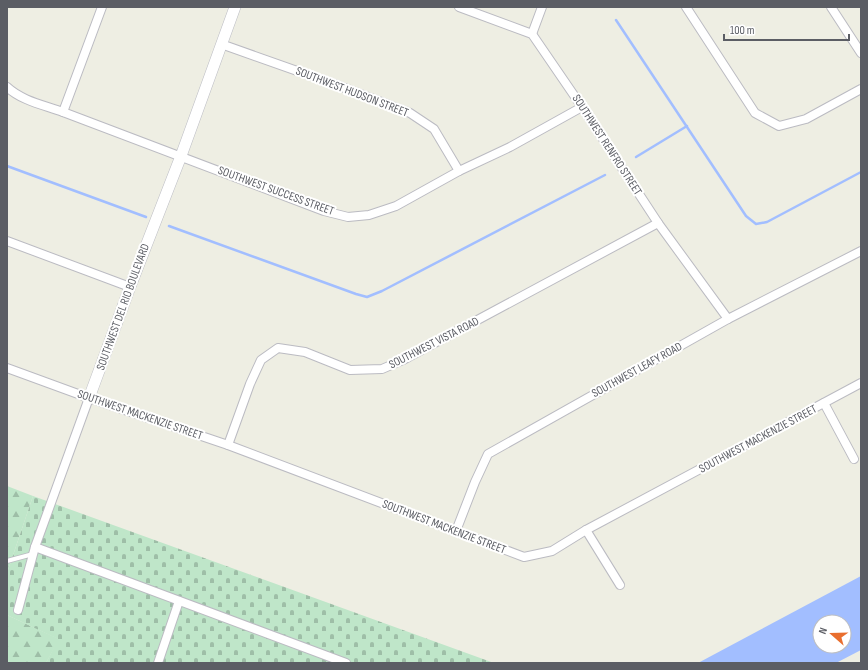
<svg xmlns="http://www.w3.org/2000/svg" width="868" height="670" font-family="'Sofia Sans Condensed',sans-serif">
<style>
.forest{fill:url(#forest-firs)}
.cemetery{fill:url(#cemetery-stones)}
.water{fill:#a2beff;fill-rule:evenodd}
.lines{fill:none;stroke-linecap:round;stroke-linejoin:round}
.stream{stroke:#a2beff;stroke-width:2.5}
.lane-casing{stroke:#bbbbc2;stroke-width:5.5}
.street-casing{stroke:#bbbbc2;stroke-width:10}
.secondary-casing{stroke:#bcbdc4;stroke-width:12}
.lane{stroke:#fff;stroke-width:4}
.street{stroke:#fff;stroke-width:8}
.secondary{stroke:#fff;stroke-width:11}
.labels{text-anchor:middle;dominant-baseline:central;stroke-width:4;stroke-linejoin:round;paint-order:stroke}
.street-label{font-size:12px;fill:#5b5d64;stroke:#fff}
</style>
<defs>
<pattern id="forest-firs" width="22" height="20" patternUnits="userSpaceOnUse"><rect width="22" height="20" fill="#bfe6c9"/><path d="M5 1l3.5 6h-7zM16 11l3.5 6h-7z" fill="#9ebea7"/></pattern>
<pattern id="cemetery-stones" width="16" height="16" patternUnits="userSpaceOnUse"><rect width="16" height="16" fill="#bfe6c9"/><path d="M2 7V4a2 2 0 0 1 4 0v3zM10 15v-3a2 2 0 0 1 4 0v3z" fill="#9ebea7"/></pattern>
</defs>
<rect width="100%" height="100%" fill="#eeeee3"/>
<g class="forest">
<path d="M7,486l26,10 -26,77z"/>
<path d="M7,615l52,24 -13,24h-39z"/>
</g>
<path class="cemetery" d="M33,496l461,167h-448l12,-24 -51,-24v-42z"/>
<path class="water" d="M861,576v74l-25,13h-138zM820,622h24v24h-24z"/>
<g class="lines">
<g class="stream">
<path d="M616,20l130,196 10,8 11,-2 94,-50"/>
<path d="M636,157l51,-31"/>
<path d="M7,166l139,51"/>
<path d="M169,226l187,68 11,3 15,-6 223,-116"/>
</g>
<g class="lane-casing">
<path id="lane" d="M7,561l26,-7"/>
</g>
<g class="street-casing">
<g id="street">
<path d="M459,7l73,27 50,73 76,116 70,96"/>
<path d="M686,7l69,106 24,13 27,-7 55,-30"/>
<path d="M831,7l30,46"/>
<path d="M532,34l10,-27"/>
<path d="M221,44l113,40 76,29 24,16 25,42"/>
<path d="M7,87c15,14 37,18 56,25l261,99 24,6 21,-2 27,-9 63,-35 51,-24 72,-40"/>
<path d="M63,112l39,-105"/>
<path d="M7,241l123,46"/>
<path d="M7,368l82,30 139,47 296,112 28,-6 34,-21 275,-147"/>
<path d="M824,403l30,56"/>
<path d="M228,445l22,-61 11,-24 17,-12 27,4 45,18 32,-1 21,-9 255,-137"/>
<path d="M586,530l34,55"/>
<path d="M456,531l19,-49 13,-28 240,-135 133,-68"/>
<path d="M35,547l311,116"/>
<path d="M18,610l17,-63 54,-149"/>
<path d="M158,663l21,-62"/>
</g>
</g>
<g class="secondary-casing">
<path id="secondary" d="M89,398l41,-111 51,-131 54,-149"/>
</g>
<use href="#lane" class="lane"/>
<use href="#street" class="street"/>
<use href="#secondary" class="secondary"/>
</g>
<g class="labels">
<g class="street-label">
<text transform="translate(352 92) rotate(21)">SOUTHWEST HUDSON STREET</text>
<text transform="translate(607 145) rotate(57)">SOUTHWEST RENFRO STREET</text>
<text transform="translate(276 191) rotate(20)">SOUTHWEST SUCCESS STREET</text>
<text transform="translate(123 307) rotate(-70)">SOUTHWEST DEL RIO BOULEVARD</text>
<text transform="translate(434 343) rotate(-27)">SOUTHWEST VISTA ROAD</text>
<text transform="translate(637 370) rotate(-29)">SOUTHWEST LEAFY ROAD</text>
<text transform="translate(140 415) rotate(19)">SOUTHWEST MACKENZIE STREET</text>
<text transform="translate(758 439) rotate(-28)">SOUTHWEST MACKENZIE STREET</text>
<text transform="translate(444 527) rotate(21)">SOUTHWEST MACKENZIE STREET</text>
</g>
</g>
<rect width="868" height="670" fill="none" stroke="#5b5d64" stroke-width="16"/>
<g transform="translate(832 634) rotate(290)"><circle r="19" fill="#ffffff" stroke="#bdbec1"/>
<path d="M0-3L7 15L0 10L-7 15Z" fill="#e96e2e"/>
<text y="-6" font-size="11" font-weight="bold" text-anchor="middle" fill="#5b5d64">N</text>
</g>
<path d="M724 34v6h125v-6" fill="none" stroke="#5b5d64" stroke-width="2"/>
<text x="730" y="34" font-size="12" fill="#5b5d64" stroke="#ffffff" stroke-width="3" paint-order="stroke">100 m</text>
</svg>
